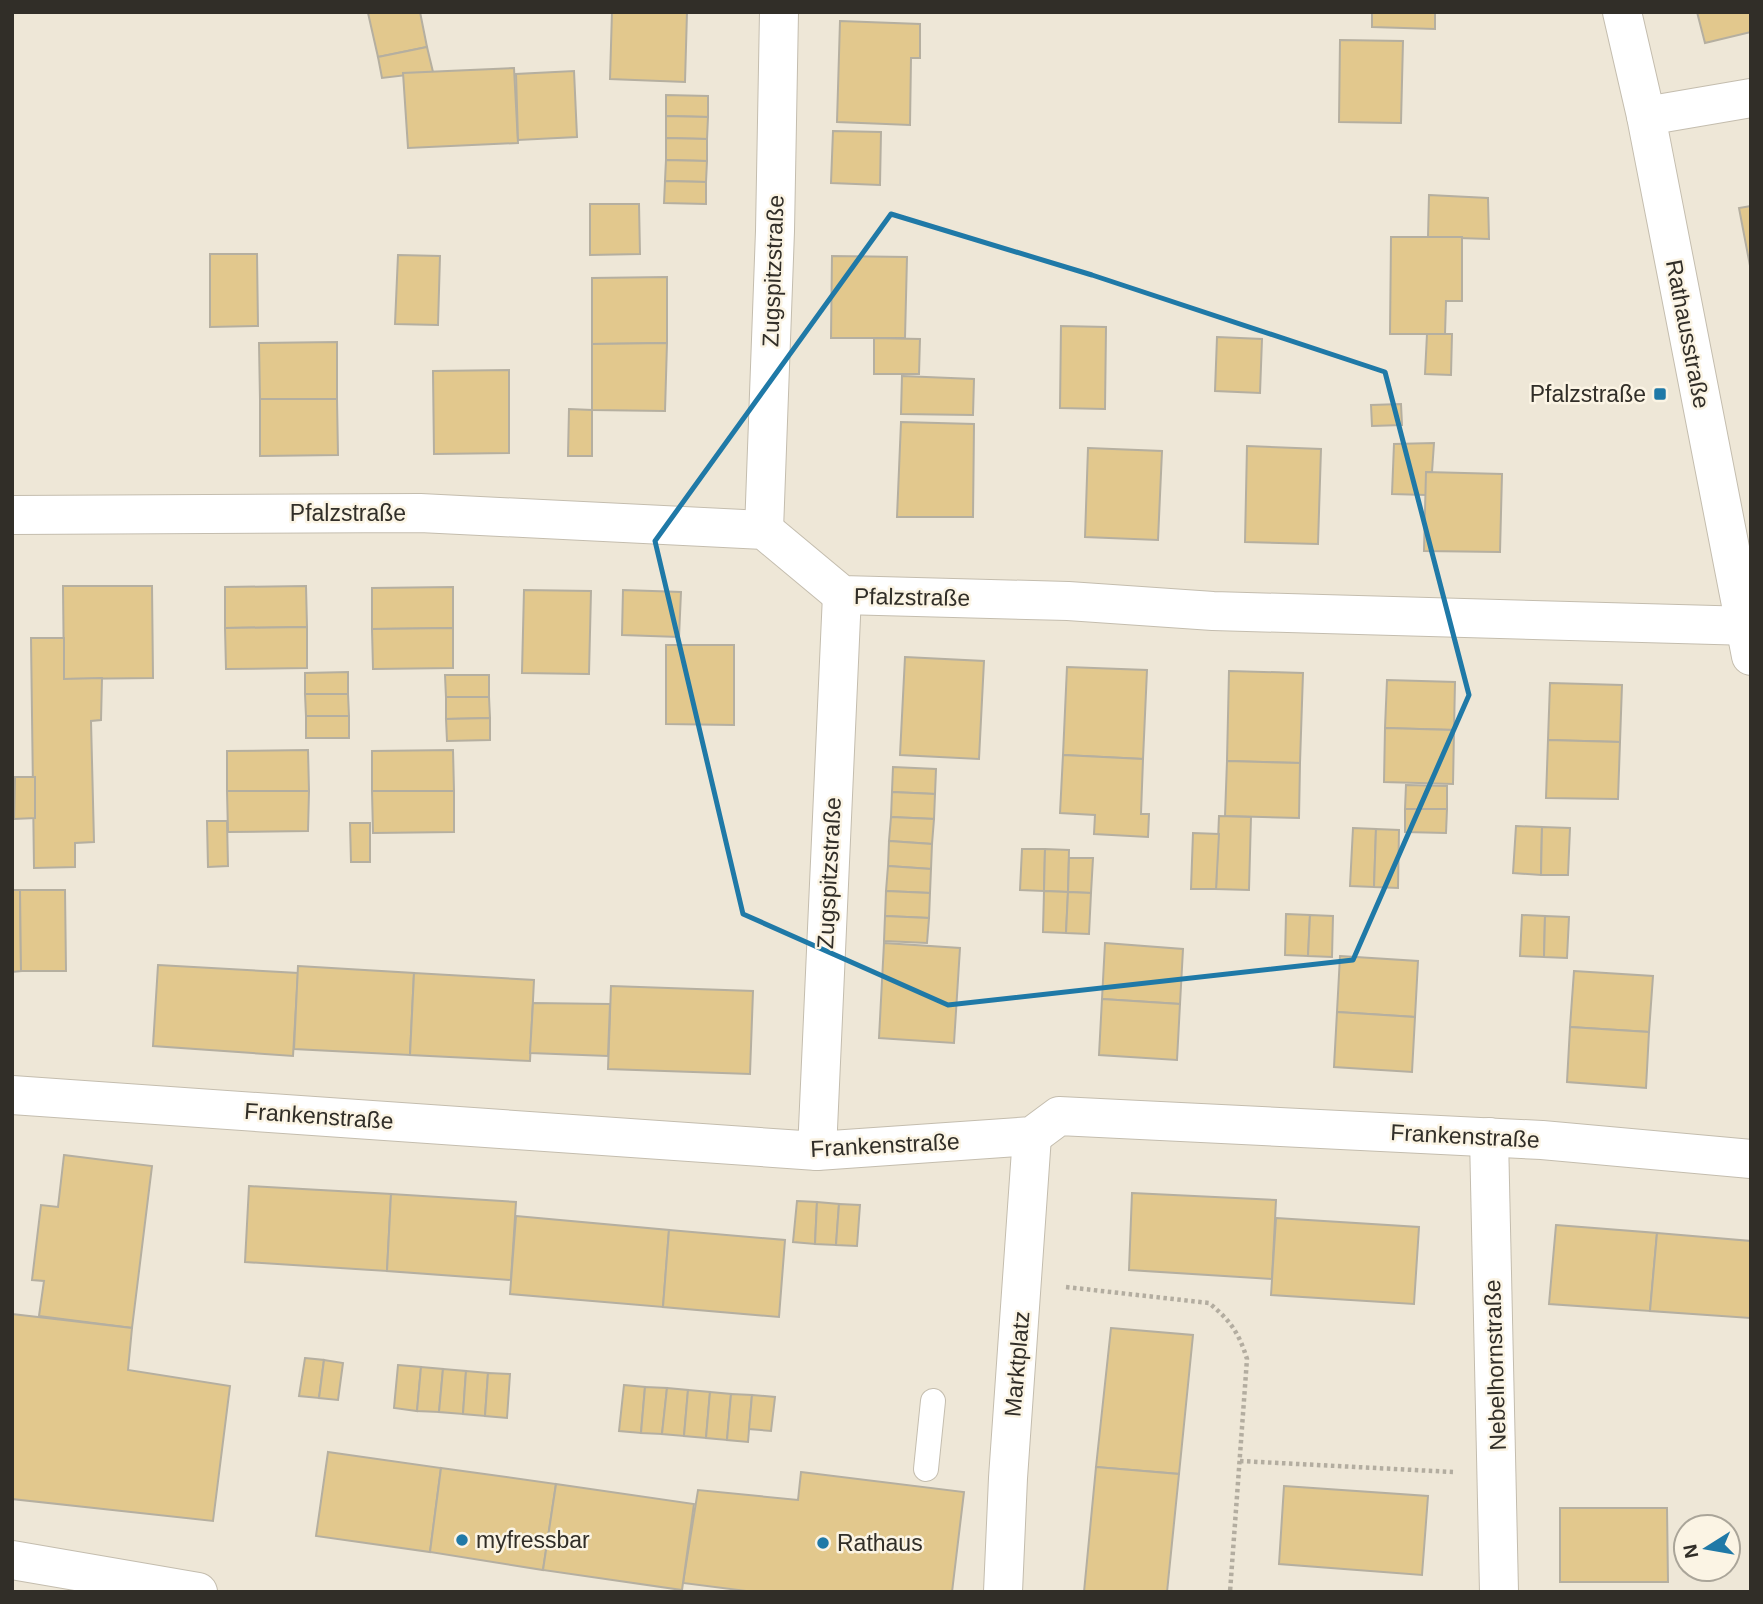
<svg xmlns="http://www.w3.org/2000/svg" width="1763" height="1604" font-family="Arial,sans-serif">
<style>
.building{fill:#e2c88d;stroke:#b5afa0;stroke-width:2}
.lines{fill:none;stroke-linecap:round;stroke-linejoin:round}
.lane-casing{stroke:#c4bdae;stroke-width:26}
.street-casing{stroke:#c4bdae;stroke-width:40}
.path{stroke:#b3ada0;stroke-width:4.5;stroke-dasharray:3.5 3.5;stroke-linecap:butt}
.lane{stroke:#fff;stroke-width:24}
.street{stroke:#fff;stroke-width:38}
.marked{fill:none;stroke:#1f79a7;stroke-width:5;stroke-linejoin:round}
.poi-dot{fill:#1f79a7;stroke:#fbf4e4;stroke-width:2.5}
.labels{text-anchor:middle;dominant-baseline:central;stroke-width:5;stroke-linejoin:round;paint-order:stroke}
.street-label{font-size:23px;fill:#312e28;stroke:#fbf4e4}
.poi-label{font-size:23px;fill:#312e28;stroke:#fbf4e4;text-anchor:start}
</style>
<rect width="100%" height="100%" fill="#eee7d7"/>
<g class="building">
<path d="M420,12l7,35 -49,10 -10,-44z"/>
<path d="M612,12h75l-2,70 -75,-3z"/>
<path d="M1372,12h63v17l-63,-2z"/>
<path d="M1697,12h54v20l-46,11z"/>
<path d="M840,21l80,3v34h-9l-1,67 -73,-3z"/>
<path d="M1340,40l63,1 -2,82 -62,-1z"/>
<path d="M427,47l6,25 -51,6 -4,-21z"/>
<path d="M514,68l4,75 -110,5 -5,-75z"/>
<path d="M574,71l3,66 -59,3 -2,-66z"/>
<path d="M666,95l42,1v21l-42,-1z"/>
<path d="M666,116l42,1 -1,22 -41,-1z"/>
<path d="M833,131l48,1 -1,53 -49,-2z"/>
<path d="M666,138l41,1v22l-41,-1z"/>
<path d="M666,160l41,1 -1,21 -41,-1z"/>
<path d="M665,181l41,1v22l-42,-1z"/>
<path d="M1429,195l59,3 1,41 -61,-2z"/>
<path d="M590,204h49l1,50 -50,1z"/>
<path d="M1751,206v65l-12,-63z"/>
<path d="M1391,237h71v64h-16l-1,33h-55z"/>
<path d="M210,254h47l1,72 -48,1z"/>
<path d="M398,255l42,1 -2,69 -43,-1z"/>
<path d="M832,256l75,1 -2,81h-74z"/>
<path d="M667,277v66l-75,1v-66z"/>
<path d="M1061,326l45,1 -1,82 -45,-1z"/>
<path d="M1427,334h25l-1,41 -26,-1z"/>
<path d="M1217,337l45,2 -2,54 -45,-2z"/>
<path d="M874,338l46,1 -1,35h-45z"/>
<path d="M337,342v57h-77l-1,-56z"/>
<path d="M667,343l-2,68 -73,-1v-66z"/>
<path d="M509,370v83l-75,1 -1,-83z"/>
<path d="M902,376l72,3 -1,36 -72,-1z"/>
<path d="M260,399h77l1,56 -78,1z"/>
<path d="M1401,404l1,21 -30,1 -1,-21z"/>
<path d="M569,409l23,1v46h-24z"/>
<path d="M901,422l73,2 -1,93h-76z"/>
<path d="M1434,443l-2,29h-6v23l-34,-1 2,-50z"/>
<path d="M1247,446l74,3 -3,95 -73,-2z"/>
<path d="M1088,448l74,3 -4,89 -73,-3z"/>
<path d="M1426,472l76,2 -2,78 -76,-1z"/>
<path d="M63,586h89l1,92 -89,1z"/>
<path d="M306,586l1,41 -82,1v-41z"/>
<path d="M453,587v41l-81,1v-41z"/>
<path d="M524,590l67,1 -2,83 -67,-1z"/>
<path d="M623,590l58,2 -2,45 -57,-2z"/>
<path d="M307,627v41l-81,1 -1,-41z"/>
<path d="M453,628v40l-80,1 -1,-40z"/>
<path d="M31,638h33v41l38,-1 -1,42 -10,1 3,121 -19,1v24l-41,1z"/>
<path d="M666,645h68v80l-68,-1z"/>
<path d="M905,657l79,4 -5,98 -79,-4z"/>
<path d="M1067,667l80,3 -4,89 -80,-4z"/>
<path d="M1229,671l74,2 -3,90 -73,-2z"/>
<path d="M348,672v22h-43v-21z"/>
<path d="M445,675h44v22h-43z"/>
<path d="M1387,680l68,2 -1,48 -69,-2z"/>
<path d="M1550,683l72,2 -2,57 -72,-2z"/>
<path d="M305,694h43l1,22h-43z"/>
<path d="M446,697h43l1,21 -44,1z"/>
<rect x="306" y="716" width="43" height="22"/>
<path d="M490,718v22l-43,1 -1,-22z"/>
<path d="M1385,728l69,2 -1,54 -69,-2z"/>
<path d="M1548,740l72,2 -2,57 -72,-1z"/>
<path d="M308,750l1,41h-82v-40z"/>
<path d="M453,750l1,41h-82v-40z"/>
<path d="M1063,755l80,4 -2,55h8l-1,23 -54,-3 1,-19 -35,-2z"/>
<path d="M1227,761l73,2 -1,55 -74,-2z"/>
<path d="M893,767l43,2 -1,25 -43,-2z"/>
<path d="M12,777h3l-1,42h-2z"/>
<path d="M15,777h20v41l-21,1z"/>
<path d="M1406,785l41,1v23h-42z"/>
<path d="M227,791h82l-1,40 -80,1z"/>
<path d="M372,791h82v41l-81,1z"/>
<path d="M892,792l43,2 -1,25 -43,-2z"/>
<path d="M1405,809h42l-1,24 -41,-1z"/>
<path d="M1219,816l32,1 -2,73 -33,-1z"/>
<path d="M891,817l43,2 -2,25 -43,-3z"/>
<path d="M207,821h20l1,45 -20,1z"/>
<path d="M350,823h20v39h-19z"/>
<path d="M1516,826l26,1 -1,48 -28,-2z"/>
<path d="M1542,827l28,1 -2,47h-27z"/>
<path d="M1353,828l23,1 -2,58 -24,-1z"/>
<path d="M1376,829l23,1 -1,58 -24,-1z"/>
<path d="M1193,833l26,1 -3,55h-25z"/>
<path d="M889,841l43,3 -1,25 -43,-3z"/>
<path d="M1022,849h23l-1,42 -24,-1z"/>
<path d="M1045,849l24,1 -1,42 -24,-1z"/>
<path d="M1069,858h24l-2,35 -23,-1z"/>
<path d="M888,866l43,3 -1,24 -44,-2z"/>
<path d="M12,890h8l1,81 -9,1z"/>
<path d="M20,890h45l1,81h-45z"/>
<path d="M886,891l44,2 -1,25 -44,-2z"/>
<path d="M1044,891l24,1 -2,41 -23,-1z"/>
<path d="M1068,892l23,1 -2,41 -23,-1z"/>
<path d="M1286,914l24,1 -2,41 -23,-1z"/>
<path d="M1310,915l23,1 -1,41 -24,-1z"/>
<path d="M1522,915l23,1 -1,41 -24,-1z"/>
<path d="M885,916l44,2 -2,25 -43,-2z"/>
<path d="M1545,916l24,1 -2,41 -23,-1z"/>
<path d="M884,943l76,5 -6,95 -75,-5z"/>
<path d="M1105,943l78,6 -3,55 -78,-5z"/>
<path d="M1340,956l78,5 -3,56 -78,-5z"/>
<path d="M158,965l140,8 -5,83 -140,-10z"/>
<path d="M298,966l116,7 -4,82 -116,-6z"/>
<path d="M1574,971l79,5 -4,56 -79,-5z"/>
<path d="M414,973l120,7 -4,81 -120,-6z"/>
<path d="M611,986l142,5 -3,83 -142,-5z"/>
<path d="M1102,999l78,5 -3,56 -78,-5z"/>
<path d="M533,1003l77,1 -2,52 -78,-3z"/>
<path d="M1337,1012l78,5 -3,55 -78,-5z"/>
<path d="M1570,1027l79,5 -3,56 -79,-6z"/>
<path d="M64,1155l88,11 -20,162 -93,-12 5,-35 -12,-1 9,-75 17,2z"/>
<path d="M249,1186l142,8 -4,77 -142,-9z"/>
<path d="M1132,1193l144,7 -4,79 -143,-9z"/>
<path d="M391,1194l125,8 -5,78 -124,-9z"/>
<path d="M797,1201l20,1 -2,42 -22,-2z"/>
<path d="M817,1202l22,2 -3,41 -21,-1z"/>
<path d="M839,1204l21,1 -3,41 -21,-1z"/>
<path d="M516,1216l153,14 -6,77 -153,-13z"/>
<path d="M1276,1218l143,9 -5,77 -143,-9z"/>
<path d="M1556,1225l101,8 -7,78 -101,-7z"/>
<path d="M669,1230l116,10 -6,77 -116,-10z"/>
<path d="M1657,1233l94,8 -1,77 -100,-7z"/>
<path d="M12,1314l120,14 -4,42 102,16 -17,135 -201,-22z"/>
<path d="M1111,1328l82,7 -14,139 -83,-7z"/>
<path d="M305,1358l19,2 -5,38 -20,-2z"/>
<path d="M324,1360l19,3 -5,37 -19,-2z"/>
<path d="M398,1365l23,2 -4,44 -23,-3z"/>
<path d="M421,1367l22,2 -4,43 -22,-1z"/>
<path d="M443,1369l23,2 -3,43 -24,-2z"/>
<path d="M466,1371l22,2 -3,43 -22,-2z"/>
<path d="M488,1373l22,1 -3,44 -22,-2z"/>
<path d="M624,1385l21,2 -4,46 -22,-2z"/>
<path d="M645,1387l22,1 -5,46 -21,-1z"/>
<path d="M667,1388l21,2 -4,46 -22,-2z"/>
<path d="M688,1390l22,2 -4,46 -22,-2z"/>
<path d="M710,1392l21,2 -4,46 -21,-2z"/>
<path d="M731,1394l21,1 -4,47 -21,-2z"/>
<path d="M752,1395l23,2 -4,34 -22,-2z"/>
<path d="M328,1452l113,16 -11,84 -114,-16z"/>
<path d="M1096,1467l83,7 -12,118h-83z"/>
<path d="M441,1468l115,16 -13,86 -113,-18z"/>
<path d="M801,1472l163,20 -12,100h-198l-71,-9 15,-93 100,10z"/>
<path d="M556,1484l138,20 -12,86 -139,-20z"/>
<path d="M1284,1486l144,10 -6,79 -143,-11z"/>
<path d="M1560,1508h107l1,74h-108z"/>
</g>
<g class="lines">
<g class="lane-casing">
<path id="lane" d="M926,1469l7,-68"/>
</g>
<g class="street-casing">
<g id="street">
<path d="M1622,12l24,104 105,540"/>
<path d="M1646,116l105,-18"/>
<path d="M12,515l408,-2 344,17 78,65 226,6 145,10 538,15"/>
<path d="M764,530l11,-299 4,-219"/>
<path d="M12,1095l805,56 215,-15 27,-20 483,24 209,19"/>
<path d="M1489,1137l10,455"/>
<path d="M817,1151l25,-556"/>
<path d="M12,1560l186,32"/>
<path d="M1003,1592l5,-114 24,-342"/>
</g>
</g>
<g class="path">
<path d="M1066,1287l143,16c21,17 30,30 38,56l-17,233"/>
<path d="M1240,1461l213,11"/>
</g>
<use href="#lane" class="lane"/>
<use href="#street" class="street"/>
</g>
<path class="marked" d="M891,214l201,61 293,97 84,323 -116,265 -405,45 -205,-91 -88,-373z"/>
<g class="poi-dot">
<rect x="1653" y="387" width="14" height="14" rx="3.5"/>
<circle cx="462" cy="1540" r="7"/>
<circle cx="823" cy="1543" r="7"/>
</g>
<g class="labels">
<g class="street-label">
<text transform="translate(773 271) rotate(-88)">Zugspitzstraße</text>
<text transform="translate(1688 334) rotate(79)">Rathausstraße</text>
<text x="348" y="513">Pfalzstraße</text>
<text transform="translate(912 597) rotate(1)">Pfalzstraße</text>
<text transform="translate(829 873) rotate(-87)">Zugspitzstraße</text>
<text transform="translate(319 1116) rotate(4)">Frankenstraße</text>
<text transform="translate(1465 1136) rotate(3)">Frankenstraße</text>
<text transform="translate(885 1145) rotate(-3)">Frankenstraße</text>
<text transform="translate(1017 1364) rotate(-85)">Marktplatz</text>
<text transform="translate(1495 1365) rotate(-92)">Nebelhornstraße</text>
</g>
<g class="poi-label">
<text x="1646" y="394" text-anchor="end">Pfalzstraße</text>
<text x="476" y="1540">myfressbar</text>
<text x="837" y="1543">Rathaus</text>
</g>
</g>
<rect width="1763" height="1604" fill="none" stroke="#312e28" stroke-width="28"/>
<g transform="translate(1707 1548) rotate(259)"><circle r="33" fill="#fbf4e4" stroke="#aaa599" stroke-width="2"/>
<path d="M0-5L12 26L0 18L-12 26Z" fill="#1f79a7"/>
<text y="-10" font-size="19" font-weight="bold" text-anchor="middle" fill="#312e28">N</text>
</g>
</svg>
